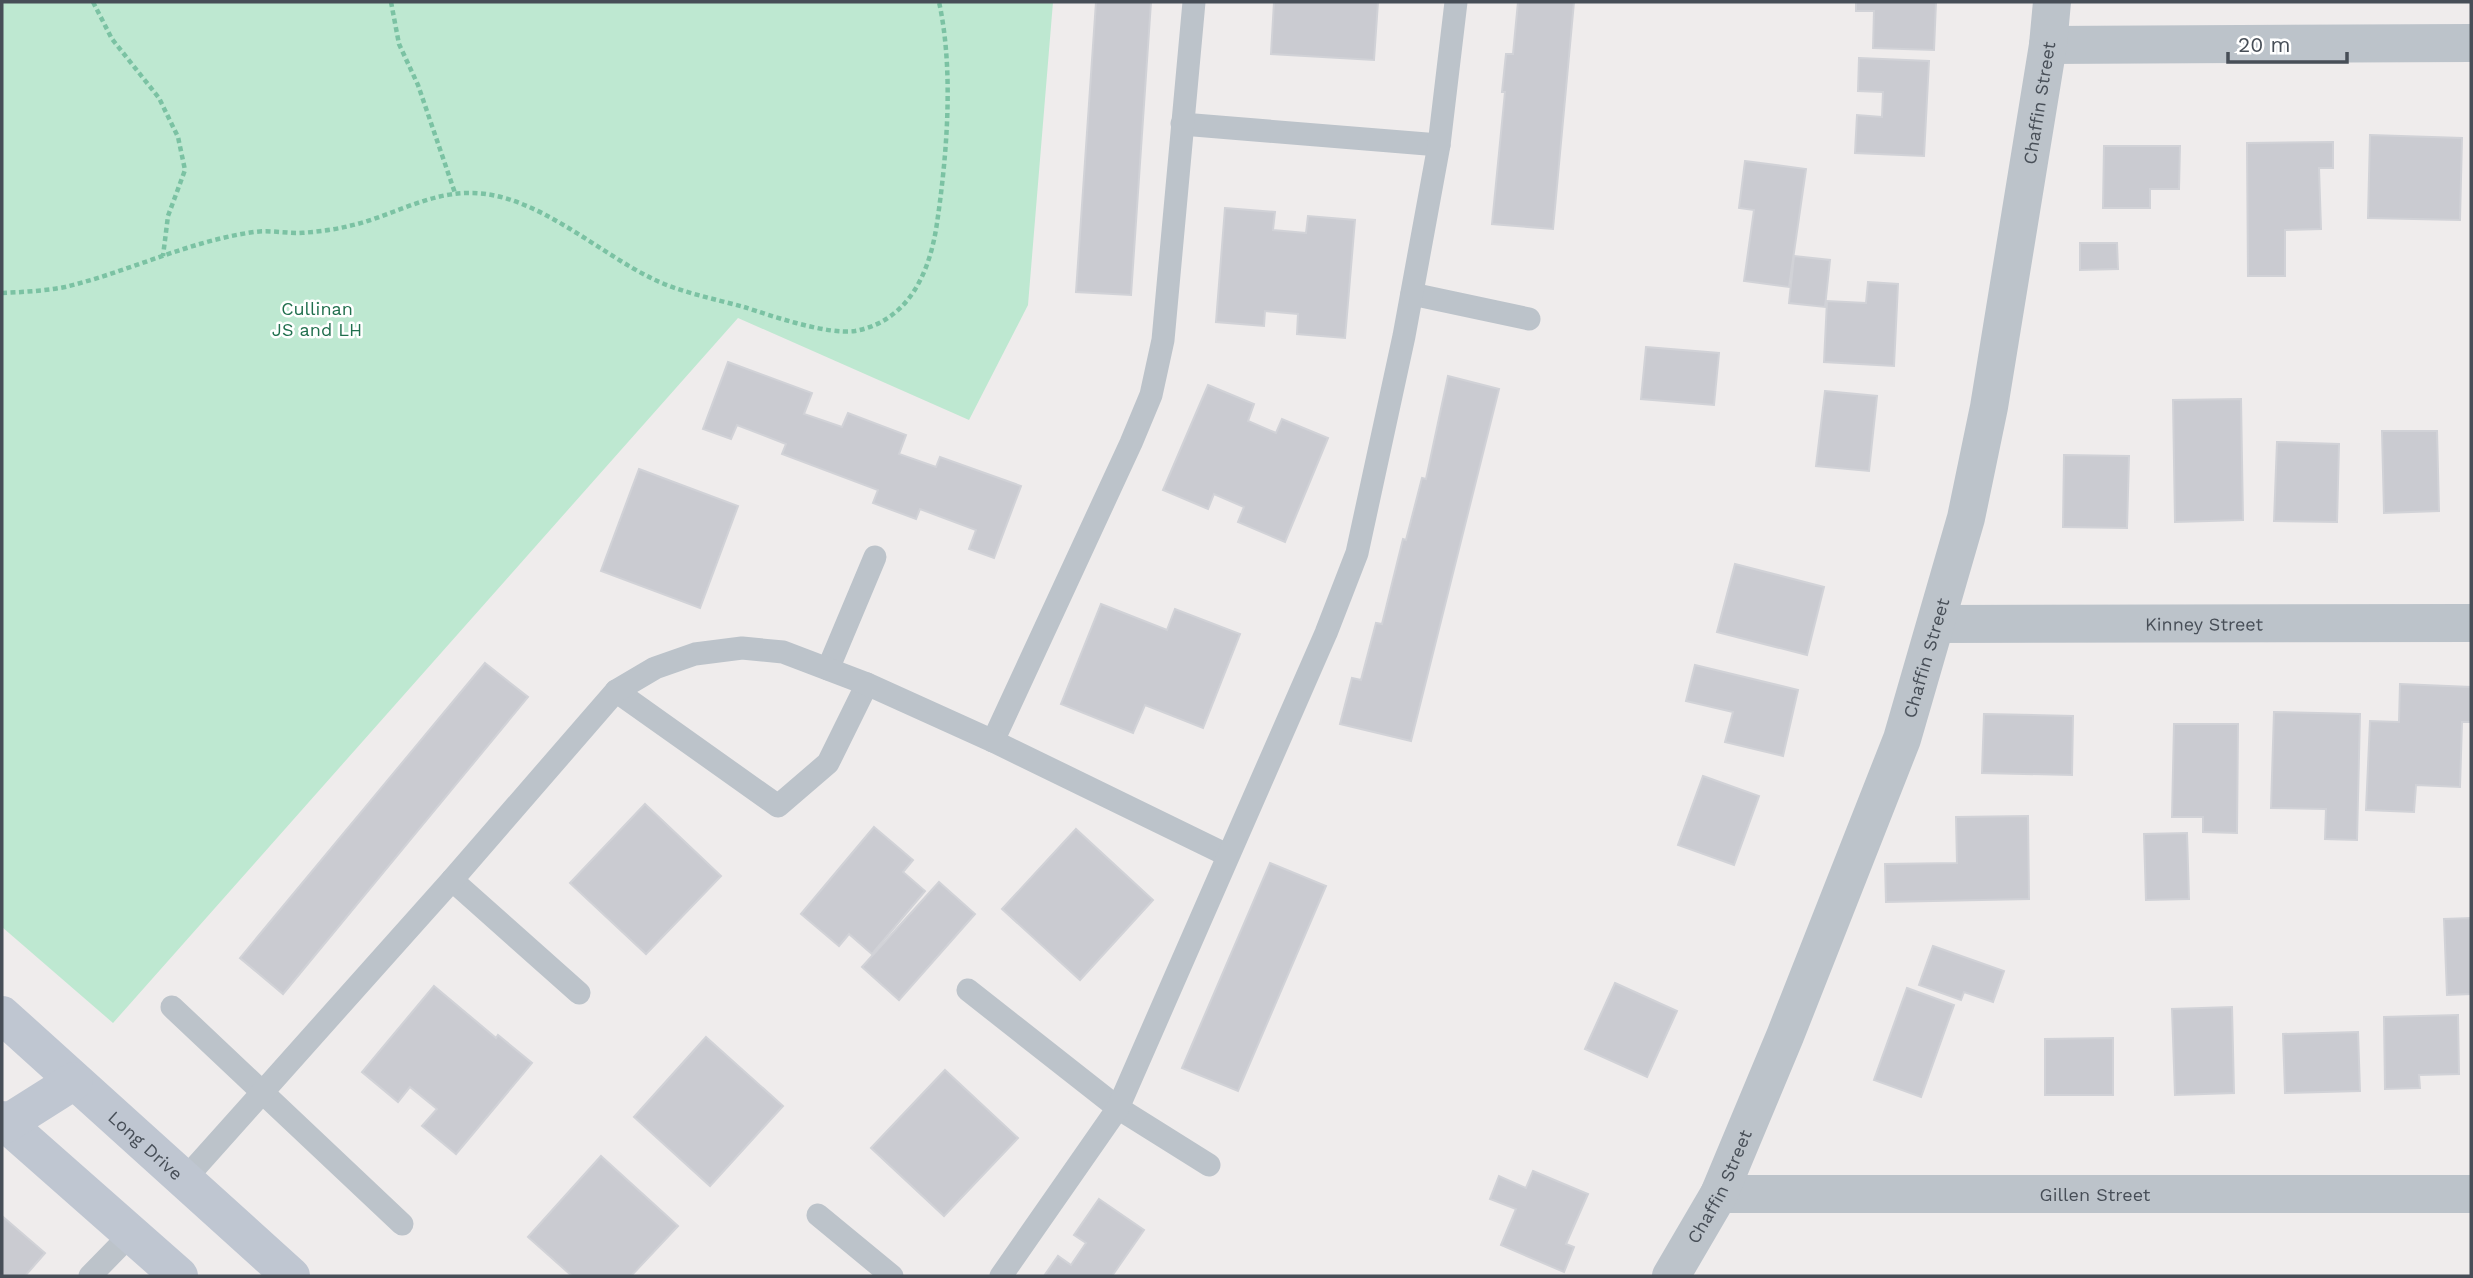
<svg xmlns="http://www.w3.org/2000/svg" width="2473" height="1278" font-family="'Work Sans',sans-serif">
<style>
.green{fill:#bee8d1}
.building{fill:#cacbd1;stroke:#d1d2d7;stroke-width:2}
.lines{fill:none;stroke-linecap:round;stroke-linejoin:round}
.path{stroke:#7bc2a3;stroke-width:4.5;stroke-dasharray:5 3.5;stroke-linecap:butt}
.service{stroke:#bcc3ca;stroke-width:23}
.minor{stroke:#bcc3ca;stroke-width:38}
.secondary{stroke:#bfc6d1;stroke-width:38}
.labels{text-anchor:middle;dominant-baseline:central;stroke-width:5;stroke-linejoin:round;paint-order:stroke}
.street-label{font-size:18px;fill:#474e57;stroke:#fff}
.park-label{font-size:18px;fill:#206f4d;stroke:#fff}
</style>
<rect width="100%" height="100%" fill="#efecec"/>
<path class="green" d="M2,2h1051l-25,303 -59,115 -231,-102 -625,705 -111,-96z"/>
<g class="building">
<path d="M1096,2h55l-20,293 -55,-3z"/>
<path d="M1274,2h104l-4,58 -103,-6z"/>
<path d="M1518,2h56l-21,227 -61,-5 13,-132h-3l4,-38h7z"/>
<path d="M1856,2h80l-2,48 -61,-2 1,-37h-18z"/>
<path d="M1859,58l70,3 -5,95 -69,-3 2,-38 25,2 1,-25 -25,-1z"/>
<path d="M2370,135l92,3 -2,82 -92,-2z"/>
<path d="M2333,142v26h-14l2,61 -36,1v46h-37l-1,-133z"/>
<path d="M2104,146h76l-1,43h-29v19h-47z"/>
<path d="M1745,161l61,8 -17,118 -45,-6 10,-71 -15,-2z"/>
<path d="M1225,208l50,4 -2,18 33,3 2,-17 47,4 -10,118 -48,-4 1,-20 -33,-3 -1,15 -48,-4z"/>
<path d="M2080,243h37l1,26 -38,1z"/>
<path d="M1794,256l36,4 -5,47 -36,-4z"/>
<path d="M1868,282l30,2 -4,82 -70,-4 3,-61 39,2z"/>
<path d="M1646,347l73,6 -5,52 -73,-6z"/>
<path d="M728,362l84,31 -8,21 38,13 6,-14 58,22 -7,19 37,13 4,-10 81,29 -27,72 -25,-9 7,-19 -56,-21 -4,10 -43,-16 5,-13 -96,-36 4,-10 -49,-19 -6,14 -28,-10z"/>
<path d="M1448,376l51,13 -88,352 -71,-17 12,-46 9,2 15,-57 6,1 21,-85 3,1 16,-62 4,1z"/>
<path d="M1208,385l46,19 -6,17 28,12 6,-14 46,19 -43,104 -47,-20 6,-15 -30,-13 -6,15 -45,-19z"/>
<path d="M1825,391l52,5 -8,75 -53,-5z"/>
<path d="M2241,399l2,121 -68,2 -2,-122z"/>
<path d="M2382,431h55l2,80 -55,2z"/>
<path d="M2277,442l62,2 -2,78 -63,-1z"/>
<path d="M2064,455l65,1 -2,72 -64,-1z"/>
<path d="M639,469l99,37 -38,102 -99,-37z"/>
<path d="M1735,564l89,23 -17,68 -90,-23z"/>
<path d="M1101,604l66,26 8,-21 65,25 -37,94 -58,-23 -12,28 -72,-29z"/>
<path d="M485,663l43,34 -245,297 -43,-36z"/>
<path d="M1695,665l103,25 -15,66 -58,-14 8,-30 -47,-11z"/>
<path d="M2400,684l71,3v35h-9l-2,65 -44,-2 -2,27 -48,-2 4,-89 29,1z"/>
<path d="M2274,712l86,2 -3,126 -32,-1 1,-30 -55,-1z"/>
<path d="M1984,714l89,2 -1,59 -90,-2z"/>
<path d="M2174,724h64l-1,109 -34,-1v-15h-31z"/>
<path d="M1703,776l56,20 -25,69 -56,-20z"/>
<path d="M645,804l76,72 -75,78 -76,-71z"/>
<path d="M2028,816l1,83 -143,3 -1,-38 72,-1 -1,-46z"/>
<path d="M874,827l39,33 -10,12 22,19 -53,63 -23,-20 -10,12 -38,-32z"/>
<path d="M1076,829l77,71 -73,80 -78,-71z"/>
<path d="M2187,833l2,66 -43,1 -2,-66z"/>
<path d="M1270,863l56,23 -88,205 -56,-23z"/>
<path d="M939,882l36,32 -76,86 -37,-33z"/>
<path d="M2471,918v76l-24,1 -3,-76z"/>
<path d="M1933,946l71,25 -11,31 -29,-10 -3,8 -42,-15z"/>
<path d="M1615,983l62,28 -30,66 -62,-28z"/>
<path d="M434,986l62,52 2,-3 34,28 -76,91 -34,-28 15,-17 -27,-22 -12,15 -36,-30z"/>
<path d="M1907,988l47,17 -33,92 -47,-17z"/>
<path d="M2232,1007l2,86 -59,2 -3,-86z"/>
<path d="M2458,1015l1,59 -40,1 1,13 -35,1 -1,-72z"/>
<path d="M2358,1032l2,59 -75,2 -2,-59z"/>
<path d="M706,1037l77,69 -73,80 -76,-69z"/>
<path d="M2113,1038v57h-68v-56z"/>
<path d="M945,1070l73,68 -74,78 -73,-68z"/>
<path d="M601,1156l77,70 -47,50h-59l-44,-39z"/>
<path d="M1533,1171l55,23 -22,50 8,3 -10,25 -63,-27 15,-36 -26,-10 9,-23 27,12z"/>
<path d="M1099,1199l45,31 -32,46h-68l14,-20 13,9 15,-22 -12,-8z"/>
<path d="M2,1216l43,37 -20,23h-23z"/>
</g>
<g class="lines">
<g class="path">
<path d="M93,2l19,37 47,59 19,39 7,33 -17,46 -5,40"/>
<path d="M391,2l8,42 19,41 37,108"/>
<path d="M2,293c21,-1 42,-2 63,-6 63,-15 124,-46 189,-55 15,-2 30,1 45,1 17,-1 34,-3 50,-7 41,-9 80,-34 122,-33 64,0 126,59 182,86 26,13 62,20 91,28 28,9 83,28 111,24 54,-10 75,-59 82,-108 10,-68 17,-153 2,-221"/>
</g>
<g class="service">
<path d="M1182,124l257,21"/>
<path d="M1412,294l117,25"/>
<path d="M828,669l47,-112"/>
<path d="M616,691l162,115 50,-43 39,-79"/>
<path d="M993,741l138,-298 20,-48 12,-55 31,-338"/>
<path d="M452,880l127,113"/>
<path d="M968,990l150,118 91,57"/>
<path d="M172,1007l230,217"/>
<path d="M184,1180l268,-300 164,-189 39,-23 40,-14 47,-6 41,4 84,32 126,57 234,114"/>
<path d="M818,1215l74,61"/>
<path d="M90,1276l41,-42"/>
<path d="M1001,1276l117,-168 208,-475 31,-80 47,-217 35,-191 17,-143"/>
</g>
<g class="minor">
<path d="M2048,45l423,-2"/>
<path id="s1" d="M1936,624l535,-1"/>
<path id="s2" d="M1719,1194h752"/>
<path id="s3" d="M1671,1276l48,-82 66,-158 117,-297 64,-221 23,-111 59,-362 4,-43"/>
</g>
<g class="secondary">
<path id="s4" d="M2,1015l289,261"/>
<path d="M2,1120l177,156"/>
<path d="M6,1124l68,-43"/>
</g>
</g>
<g class="labels">
<g class="street-label">
<text stroke="none"><textPath href="#s3" startOffset="1237">Chaffin Street</textPath></text>
<text stroke="none"><textPath href="#s1" startOffset="268">Kinney Street</textPath></text>
<text stroke="none"><textPath href="#s3" startOffset="670">Chaffin Street</textPath></text>
<text stroke="none"><textPath href="#s4" startOffset="194">Long Drive</textPath></text>
<text stroke="none"><textPath href="#s3" startOffset="102">Chaffin Street</textPath></text>
<text stroke="none"><textPath href="#s2" startOffset="376">Gillen Street</textPath></text>
</g>
<g class="park-label">
<text x="317" y="308">Cullinan<tspan x="317" dy="21">JS and LH</tspan></text>
</g>
</g>
<rect width="2473" height="1278" fill="none" stroke="#474e57" stroke-width="7"/>
<path d="M2228 52v10h119v-10" fill="none" stroke="#474e57" stroke-width="3.5"/>
<text x="2238" y="52" font-size="21" fill="#474e57" stroke="#ffffff" stroke-width="5" paint-order="stroke">20 m</text>
</svg>
